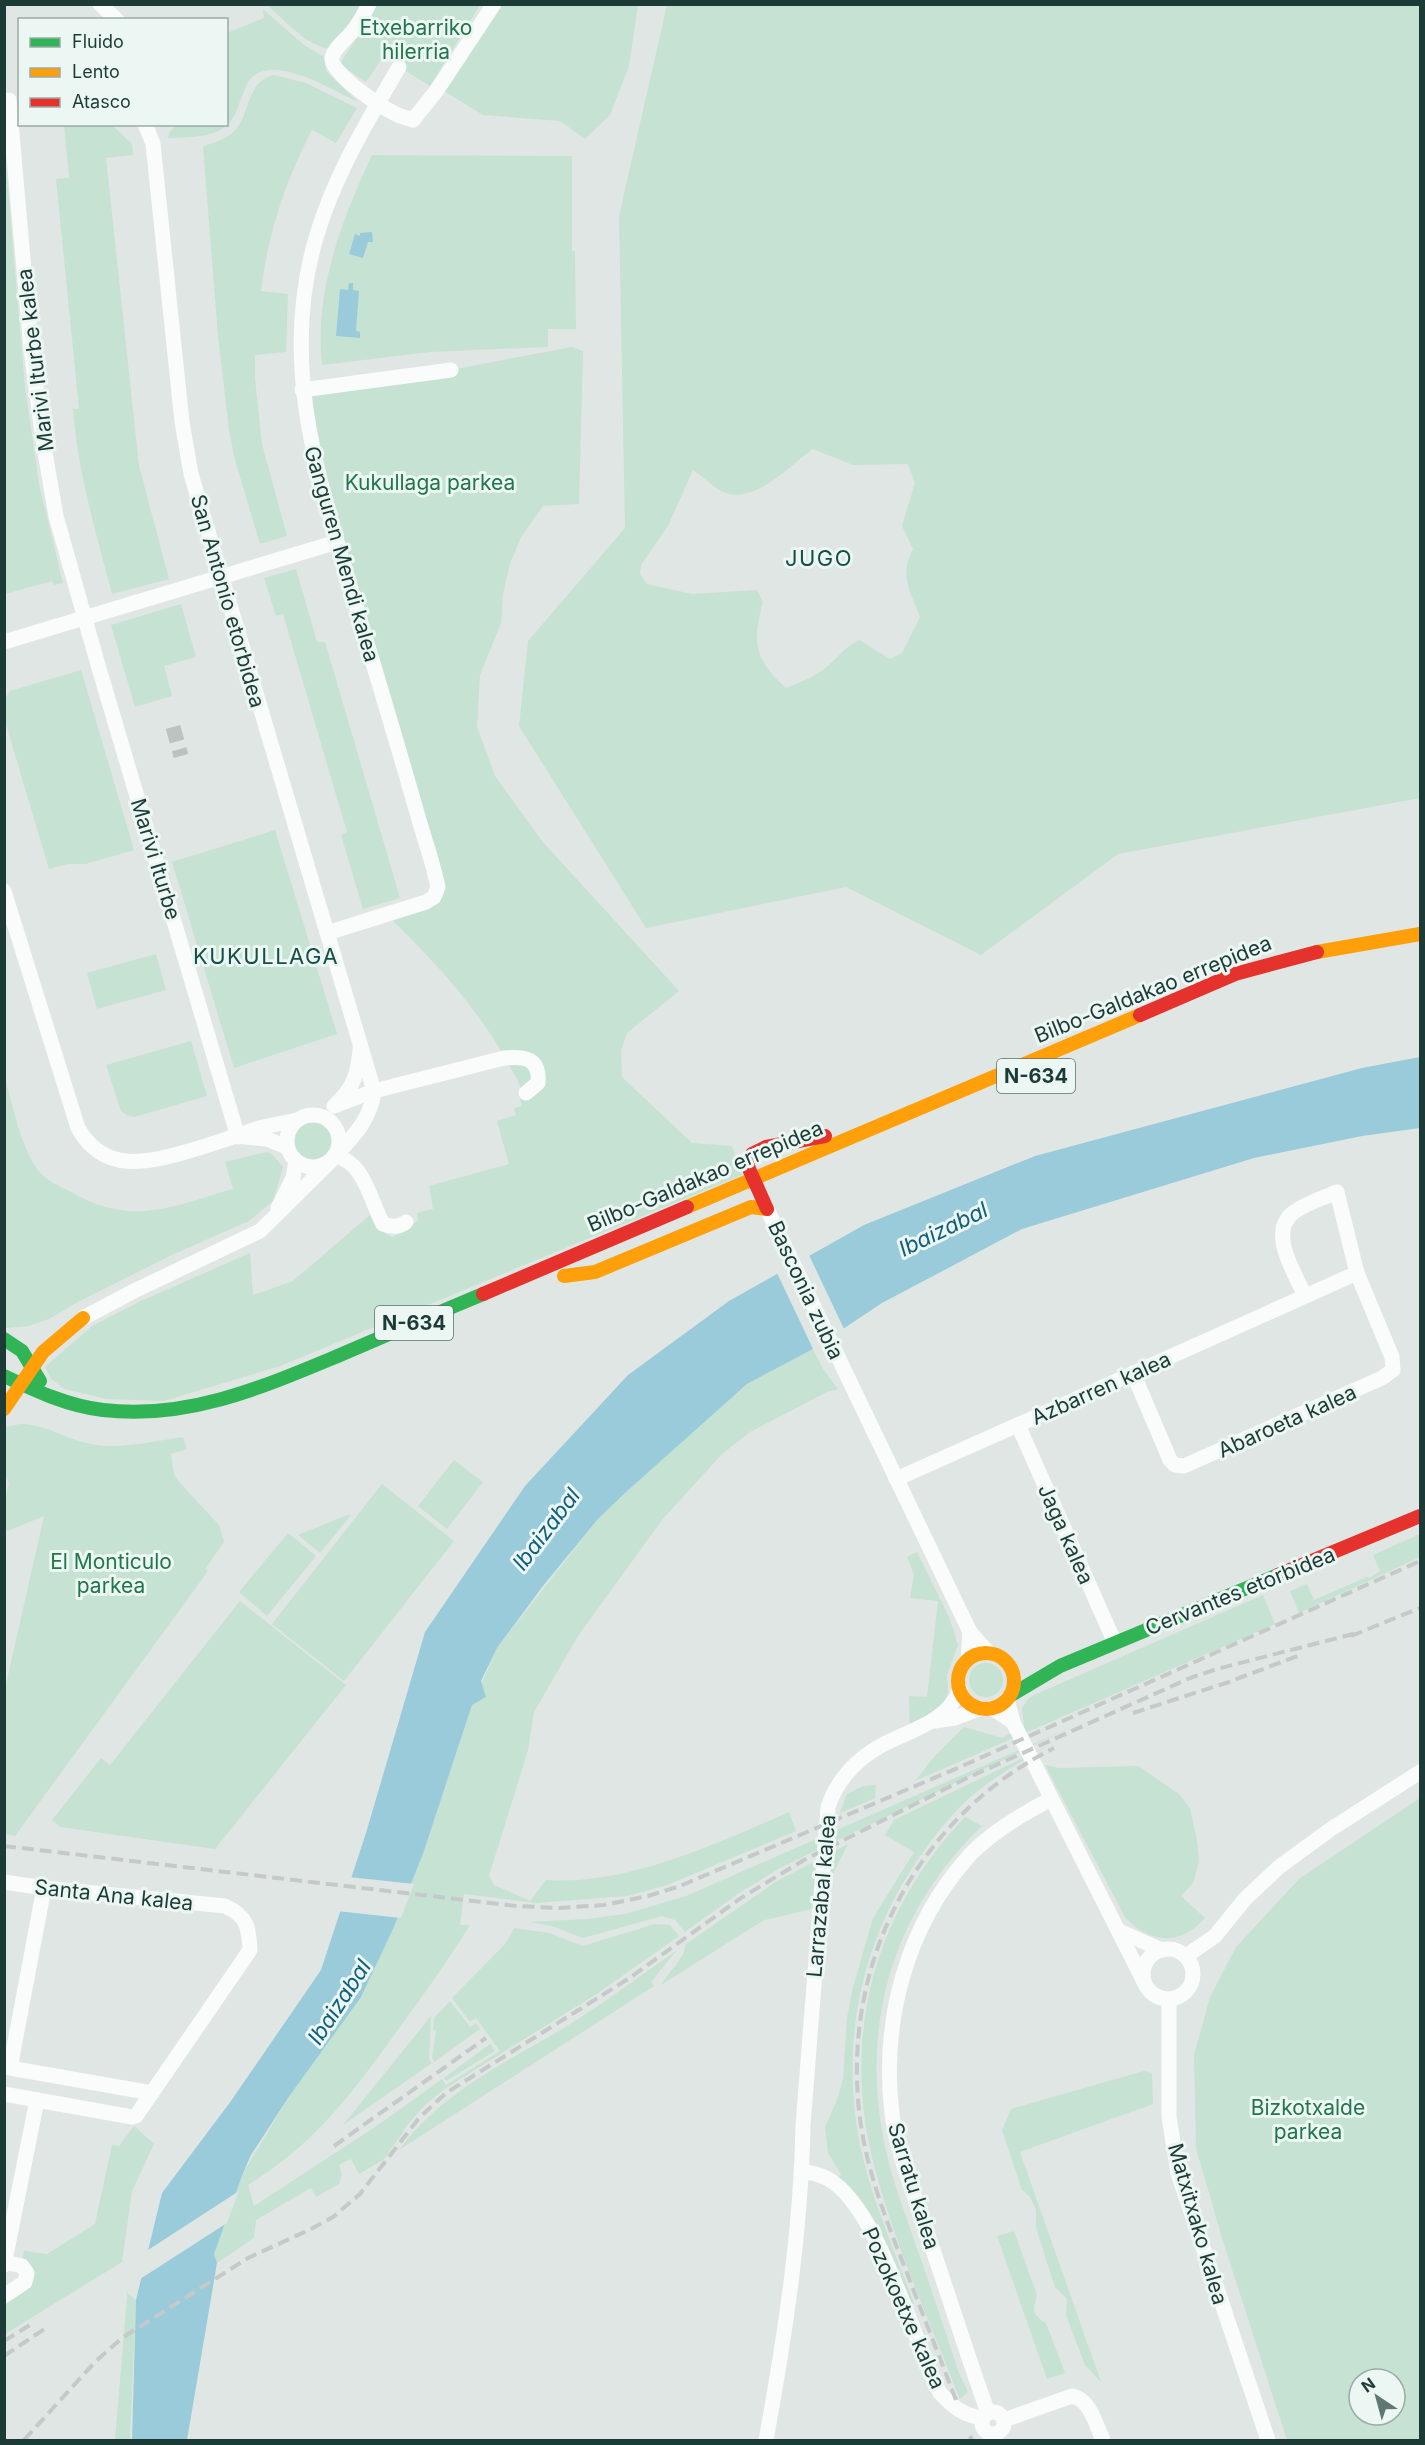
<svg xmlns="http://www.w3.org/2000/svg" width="1425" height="2445" font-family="Inter,sans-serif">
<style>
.green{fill:#c6e2d2;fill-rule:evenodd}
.water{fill:#9acbdb}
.pier{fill:#e0e6e4}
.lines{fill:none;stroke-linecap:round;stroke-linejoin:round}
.street-tunnel{stroke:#b9c4c1;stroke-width:15;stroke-dasharray:15 8;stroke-linecap:butt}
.street{stroke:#fafbfb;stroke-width:15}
.fast{stroke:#30b455;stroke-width:14}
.slow{stroke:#ff9f0a;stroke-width:14}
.jam{stroke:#e5322d;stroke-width:14}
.rail{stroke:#c5c9c9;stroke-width:4;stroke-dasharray:12 6;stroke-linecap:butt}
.labels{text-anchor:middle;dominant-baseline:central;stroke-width:6;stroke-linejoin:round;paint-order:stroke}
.shield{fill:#ecf7f3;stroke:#5a736f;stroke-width:1.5}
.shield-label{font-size:20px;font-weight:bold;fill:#1c3b36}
.park-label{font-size:21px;fill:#22764c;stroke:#ecf7f3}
.street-label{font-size:21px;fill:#1c3b36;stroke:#ecf7f3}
.neighbourhood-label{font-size:22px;letter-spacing:1.5px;fill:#164f47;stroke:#ecf7f3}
.water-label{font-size:22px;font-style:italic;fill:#105f7d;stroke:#ecf7f3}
</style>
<rect width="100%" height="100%" fill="#e0e6e4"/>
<g class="green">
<path d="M267,5h94l-29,44c-25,-2 -46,-28 -65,-44z"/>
<path d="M377,5h103l-50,81 -47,-29 -17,25 -26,-18z"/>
<path d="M499,5h139l-9,61 -19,49 -25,24 -25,-18 -77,-6 -39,-24z"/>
<path d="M667,5h753v793l-302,56 -137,101 -135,-68 -200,41 -127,-202 9,-85 97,-113 -6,-312zM813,449l40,16 55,-1 7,19 -13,43 11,23c-14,28 -3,41 7,68l-18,36 -12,6 -31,-19c-16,9 -18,14 -30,25 -12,11 -28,17 -43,23 -32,-29 -34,-46 -23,-86l-6,-12 -65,4 -45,-10 -7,-10 1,-9 27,-39 25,-56c9,6 17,14 26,20 33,19 69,-24 94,-41z"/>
<path d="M263,9l41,36 20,12 2,14 32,31c-25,-12 -83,-48 -107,-24 -5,6 -7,14 -10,21 -5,13 -8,25 -23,32 -14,7 -34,6 -50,7l2,-6 6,-7 50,-1 1,-91 37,-15z"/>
<path d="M274,75l32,8 51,25 -21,35 -24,-13c-27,52 -44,103 -51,161l27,3 -2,58 -31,3v24l7,65 25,92 -27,8 -25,-84 -6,-30 -11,-94 -15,-189c8,-4 22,-7 29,-14 20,-17 12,-51 42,-58z"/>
<path d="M64,125h48l20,19 1,11 -27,3 33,308 30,113 -57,15c-16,-61 -34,-121 -39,-185h6l-23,-230 13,-1z"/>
<path d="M5,155l20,232 14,97 24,99 -9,2 -2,-4 -47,13z"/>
<path d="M372,155l200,1v95h3l1,78h-28v18l-118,5 -108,13c-8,-73 20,-146 50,-210z"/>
<path d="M572,347l11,4 -4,153 -36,2 -22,31 -11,27 -7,30 -2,29 -21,52 -3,52 18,49 47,65 137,150 -52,42 -6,18 1,26 70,66 40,3 10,29 -462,191 -116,35 -58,-2 -41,-10 -14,-10 -6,-12 47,-41 49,-25 109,-48 3,42 40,-14 77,-66 6,13 16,9 15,-7 11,-10 -1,-7 16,-4 -4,-23 80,-22 -12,-43 19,-6 -2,-7 8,-2 -2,-7 4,-2c-4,-15 -12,-27 -20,-41 -31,-54 -73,-98 -117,-141l47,-18 -132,-507 127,-16z"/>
<path d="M296,569l21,73h8l75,256 -37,11 -22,-74 6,-3 -64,-218 -7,2 -12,-38z"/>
<path d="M181,604l15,53 -32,9 8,30 -37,11 -24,-82z"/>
<path d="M81,670l53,180 -48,14h-18l-19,5 -44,-148v-22l5,-8z"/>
<path d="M275,830l62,204 -103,34 -62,-206z"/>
<path d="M156,954l10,36 -69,19 -10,-36z"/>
<path d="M191,1041l16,55 -73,21 -7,-2 -6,-4 -15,-46z"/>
<path d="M4,1074c9,31 15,68 33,95 9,12 21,16 34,23 61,35 99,15 162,-3l-8,-27 42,-10 6,3 10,12 -10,34 -24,20 -75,33 -96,48 -29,17 -20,7 -24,2z"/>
<circle cx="312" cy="1141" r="21"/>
<path d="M813,1349l10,20 15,20 -11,3 -77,40 -28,22 -60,66 -84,116 -44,76 -6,38 -39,126 5,9 36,16 16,-21c79,6 171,-36 243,-68l7,19 -129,54 -39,11 -92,7 -72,-9 -4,31h10c-24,39 -51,76 -78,113 -41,57 -81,109 -144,147l6,21 124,-81 64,-46 4,6 54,-34 -24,-33 -6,4 -18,-24 54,-55 8,-15 35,5 34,13 72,-22 15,1 9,11 -81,57 -152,95 -21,17 -21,24v2l-21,29 -24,14 -8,-15 -12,6 3,10 -3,9 -23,13 -5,-9 -55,32 -2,18 -37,25 -3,-9 5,-17 24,-64 47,-78 134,-244 48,-146 25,-57 101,-129 27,-26 122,-109z"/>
<path d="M20,1424c26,0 45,15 71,20 29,6 62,-3 92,-7l4,12 -16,5 3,20 5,8 40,43 5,17 -19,27 3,2 -193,265 -10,-2v-145l39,-173 -39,16v-33l4,-16 -4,-7v-49z"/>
<path d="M454,1460l29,22 -36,47 -29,-23z"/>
<path d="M382,1484l72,57 -110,140 -72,-57z"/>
<path d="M347,1515h4l-31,38 -22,-18z"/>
<path d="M288,1533l28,23 -49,60 -28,-24z"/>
<path d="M1420,1534v23l-121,56 -9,-22 17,-7 7,16 53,-23 2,1 11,-7 -7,-16z"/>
<path d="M917,1552l32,65 9,28 -11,30 1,17 -4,11 -34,35 -1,-42 18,1 11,-96 -28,-3 4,-24 -7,-17z"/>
<path d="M1263,1595l12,29 -360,157 18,-23 31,-31 38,11 22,-12 -2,-18 6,-9 6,-4z"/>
<path d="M240,1601l106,84 -131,164 -155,-22 -8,-7 49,-62 9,7z"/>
<circle cx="986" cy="1680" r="17"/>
<path d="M1065,1730l-283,137 -43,26 -54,39 -10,-12 -13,-4 -79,22 -31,-12 -23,-4 59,-3 37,-5 61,-18z"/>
<path d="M1050,1745c-24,14 -50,28 -72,46 -22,17 -39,39 -55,61 -60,84 -83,185 -64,288 11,56 35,110 55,163l-2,3c-19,-48 -33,-94 -73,-128l2,-4 -13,-21 -3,-26 12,-27 6,-21 4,-61 5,-27 21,-73 41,-66 -29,-17 9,-15z"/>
<path d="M1045,1765l14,3 79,-2 41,28 11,14 7,32 2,22 -6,21 -12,13 24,22c-25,28 -55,26 -80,-1z"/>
<path d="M876,1785l-1,13 -35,15 7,-19 16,-8z"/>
<path d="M1420,1798v642h-133l-65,-202 -26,-90 -2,-93 16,-58 26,-50 63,-68zM1359,2379h36v36h-36z"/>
<path d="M965,1817l17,9c-85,81 -120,189 -100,305 6,38 20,73 32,109 16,44 30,89 45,133l9,19 -8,7c-30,-76 -64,-152 -85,-230 -35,-129 -2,-256 90,-352z"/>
<path d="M848,1844l-32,64 -51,12 -9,5 -95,60c8,-15 22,-23 25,-41l91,-63z"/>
<path d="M677,1950l-26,32 3,4 -255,164c40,-54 97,-83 153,-115 44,-26 84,-56 125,-85z"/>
<path d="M450,2001l20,26 6,-4 4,6 -46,33 -2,-4 4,-27 -3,-2 1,-11z"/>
<path d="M431,2016l-2,43 3,4 -89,62z"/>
<path d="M490,2044l5,7 -49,30 -2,-3z"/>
<path d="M1144,2071l8,2 1,31 -133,48 81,230 -16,-17 -19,-50 1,-16 -12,-12 -19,-59v-18l-6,-13 -8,-7 -20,-60 9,-21z"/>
<path d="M134,2126l20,18 -22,47 -10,71 -117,72v-30c14,-9 32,-16 28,-35l-11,-6 2,-12 23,3 48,-30 17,-79 7,1z"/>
<path d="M1014,2231l23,64 -3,12 1,7 7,7 4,2 19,50 -18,6 -50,-143z"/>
<path d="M126,2292l10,8 -6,140h-15l12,-143z"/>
</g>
<g class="water">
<path d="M372,232l1,10h-5l-5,16 -14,-4 6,-20 5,2v-3z"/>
<path d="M349,283h4v7l6,1 -3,40 4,1v6l-24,-2 4,-47 8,1z"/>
<path d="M1420,1057v71l-58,8 -108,22 -232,71 -140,74 -69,46 -66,35 -122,109 -27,26 -55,67 -46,62 -16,33 5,16 -14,8 -48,146 -31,78 -32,68 -71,98 -39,60 -8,18 -29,81 3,9 -30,177h-55l4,-140 26,-107 69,-92 90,-131 45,-137 59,-201 100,-146 103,-111 101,-74 135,-76 171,-69 327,-88z"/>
</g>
<g class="pier">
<path d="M808,1253l37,78 -31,20 -38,-80z"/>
<path d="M349,1877l65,7 -13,34 -64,-7z"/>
<path d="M239,2191l-12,32 -90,58 8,-29z"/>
</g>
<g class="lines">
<path class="street-tunnel" d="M173,727l8,29"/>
<g class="street">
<path d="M100,4l17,16"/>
<path d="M369,4c-5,10 -10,20 -17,28 -6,7 -18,16 -20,26 -2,15 50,50 64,56 5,3 12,4 17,6l24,-30 57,-86"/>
<path d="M9,100l22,249 12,92 13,75 42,149 140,472"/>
<path d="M145,124l8,20 29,278 9,52 183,617c-3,27 -19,44 -37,63"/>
<path d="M302,390l149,-20"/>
<path d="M4,642l333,-100"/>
<path d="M4,891l74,237c26,46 69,35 111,23 23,-7 45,-14 67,-22 13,-4 28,-6 41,-9"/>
<path d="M327,933l99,-31 8,-5 4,-10c-5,-25 -14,-49 -21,-74 -22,-78 -46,-156 -69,-234 -34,-114 -67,-223 -32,-341 18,-62 51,-116 83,-171"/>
<path d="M337,1103c17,-16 21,-31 23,-53"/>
<path d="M334,1106l40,-15 130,-33c21,-2 36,0 34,25l-12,10"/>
<circle cx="313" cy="1141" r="26"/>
<path d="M244,1137l23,2 20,8"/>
<path d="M335,1156c30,6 35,45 48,68 8,3 16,4 23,-2"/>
<path d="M278,1208l15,-30 3,-17"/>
<path d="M767,1209l203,423 19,21"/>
<path d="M83,1318l51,-27 126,-60 71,-70"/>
<path d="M1133,1373l37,87 5,5 9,1 198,-88 11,-8 -1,-13 -35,-84"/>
<path d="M1018,1425l97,218"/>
<path d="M896,1479c154,-68 307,-137 461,-206l-20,-81c-14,6 -31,11 -43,20 -27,20 1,61 11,84"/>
<path d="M968,1659l2,-27"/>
<path d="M1007,1699l6,23 131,260"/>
<path d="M992,1708l21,14"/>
<path d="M935,1721l20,-3 26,-10"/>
<path d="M4,1882l40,6 181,18c22,10 24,21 25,44l-114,166 -4,1 -128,-23"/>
<path d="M44,1888l-34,180 142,25"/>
<path d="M1119,1931l43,19"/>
<circle cx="1168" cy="1974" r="25"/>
<path d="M1186,1956l29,-20 30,-37 34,-32 52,-38 89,-57"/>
<path d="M1169,2000v117l9,56 90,267"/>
<path d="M802,2171c9,2 18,3 26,8 50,27 85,162 112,214 13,14 24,23 43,25"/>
<path d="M4,2265l33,-165"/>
<path d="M4,2296l21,-14 2,-9 -5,-7 -17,-4"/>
<circle cx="993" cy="2423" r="11"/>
<path d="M988,2413c-20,-56 -38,-113 -57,-169 -14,-43 -33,-85 -39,-130 -11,-93 14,-188 77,-258 22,-24 53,-42 82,-57"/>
<path d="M1004,2420l68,-24c18,3 24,29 31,44"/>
<path d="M766,2440c19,-104 35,-209 37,-315l25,-318c9,-27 29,-48 54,-62 28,-15 66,-23 78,-56"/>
</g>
<g class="fast">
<path d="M4,1339l18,12 18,30"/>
<path d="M4,1376c32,15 64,30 99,34 85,10 160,-23 237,-55 47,-20 95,-41 143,-61"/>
<path d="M1011,1695l49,-29 218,-91"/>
</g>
<g class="slow">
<path d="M1317,952l103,-18"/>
<path d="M687,1207l453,-192"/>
<path d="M564,1276l31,-4 156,-65 16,2"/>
<path d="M4,1409l39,-57 40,-34"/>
<circle cx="986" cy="1681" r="28"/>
</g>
<g class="jam">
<path d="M1140,1015l95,-41 82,-22"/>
<path d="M767,1209l-18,-40 -1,-5 4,-10 14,-7 59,-11"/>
<path d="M483,1294l204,-87"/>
<path d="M1278,1575l142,-59"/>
</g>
<g class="rail">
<path d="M1351,1636l69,-28"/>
<path d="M1133,1713l96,-31 71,-27"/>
<path d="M4,1846l512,60 43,2 45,-3 44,-9 32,-10 280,-119 460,-206"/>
<path d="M334,2146l152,-108"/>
<path d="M4,2341l26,-16"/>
<path d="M4,2356l42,-28"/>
<path d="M956,2400c-16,-42 -33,-85 -49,-127 -19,-48 -38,-96 -46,-147 -23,-156 52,-307 193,-378"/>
<path d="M970,2436l2,4"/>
<path d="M24,2440l71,-78 27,-24 126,-80 63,-29 22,-12 27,-23 59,-76 27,-25 182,-114 113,-81 63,-38 161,-81 225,-101 27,-9 140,-36"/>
</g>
</g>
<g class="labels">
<g class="shield">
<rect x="997" y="1059" width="78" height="34" rx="4.5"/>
<rect x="375" y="1306" width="78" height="34" rx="4.5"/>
</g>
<g class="shield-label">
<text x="1036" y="1076">N-634</text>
<text x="414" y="1323">N-634</text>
</g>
<g class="park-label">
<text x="416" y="27">Etxebarriko<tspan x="416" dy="24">hilerria</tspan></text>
<text x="430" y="482">Kukullaga parkea</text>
<text x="111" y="1561">El Monticulo<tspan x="111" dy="24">parkea</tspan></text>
<text x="1308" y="2107">Bizkotxalde<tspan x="1308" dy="24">parkea</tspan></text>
</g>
<g class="street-label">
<text transform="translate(35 360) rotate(-97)">Marivi Iturbe kalea</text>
<text transform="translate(342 554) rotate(74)">Ganguren Mendi kalea</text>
<text transform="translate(228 601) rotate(74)">San Antonio etorbidea</text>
<text transform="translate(156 859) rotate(73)">Marivi Iturbe</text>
<text transform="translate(1153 989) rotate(-22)">Bilbo-Galdakao errepidea</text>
<text transform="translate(705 1176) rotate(-23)">Bilbo-Galdakao errepidea</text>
<text transform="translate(806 1290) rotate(65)">Basconia zubia</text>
<text transform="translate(1101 1388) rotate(-24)">Azbarren kalea</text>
<text transform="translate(1287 1421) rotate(-24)">Abaroeta kalea</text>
<text transform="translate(1066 1534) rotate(66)">Jaga kalea</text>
<text transform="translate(1240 1591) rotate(-22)">Cervantes etorbidea</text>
<text transform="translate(114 1895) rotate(6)">Santa Ana kalea</text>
<text transform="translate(821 1896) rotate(-85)">Larrazabal kalea</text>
<text transform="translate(914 2186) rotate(73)">Sarratu kalea</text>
<text transform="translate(1198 2224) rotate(74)">Matxitxako kalea</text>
<text transform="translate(904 2308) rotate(66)">Pozokoetxe kalea</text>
</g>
<g class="neighbourhood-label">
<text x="819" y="558">JUGO</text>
<text x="266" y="956">KUKULLAGA</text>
</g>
<g class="water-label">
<text transform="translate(943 1229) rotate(-26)">Ibaizabal</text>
<text transform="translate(546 1529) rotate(-53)">Ibaizabal</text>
<text transform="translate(339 2002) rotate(-57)">Ibaizabal</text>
</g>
</g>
<rect width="1425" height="2445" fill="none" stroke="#1c3b36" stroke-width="12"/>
<rect x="18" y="18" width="210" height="108" fill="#ecf7f3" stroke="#99aca7" stroke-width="1.5"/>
<rect x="30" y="38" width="30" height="9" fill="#30b455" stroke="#99aca7" stroke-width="1.5"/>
<text x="72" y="48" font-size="18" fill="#1c3b36">Fluido</text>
<rect x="30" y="68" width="30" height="9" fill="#ff9f0a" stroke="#99aca7" stroke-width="1.5"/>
<text x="72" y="78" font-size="18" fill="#1c3b36">Lento</text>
<rect x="30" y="98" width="30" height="9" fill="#e5322d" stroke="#99aca7" stroke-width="1.5"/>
<text x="72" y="108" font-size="18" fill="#1c3b36">Atasco</text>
<g transform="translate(1377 2397) rotate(324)"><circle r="28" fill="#ecf7f3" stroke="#99aca7" stroke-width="1.5"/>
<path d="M0-4.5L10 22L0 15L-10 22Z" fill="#617773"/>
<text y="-9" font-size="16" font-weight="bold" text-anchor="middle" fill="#1c3b36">N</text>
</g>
</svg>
